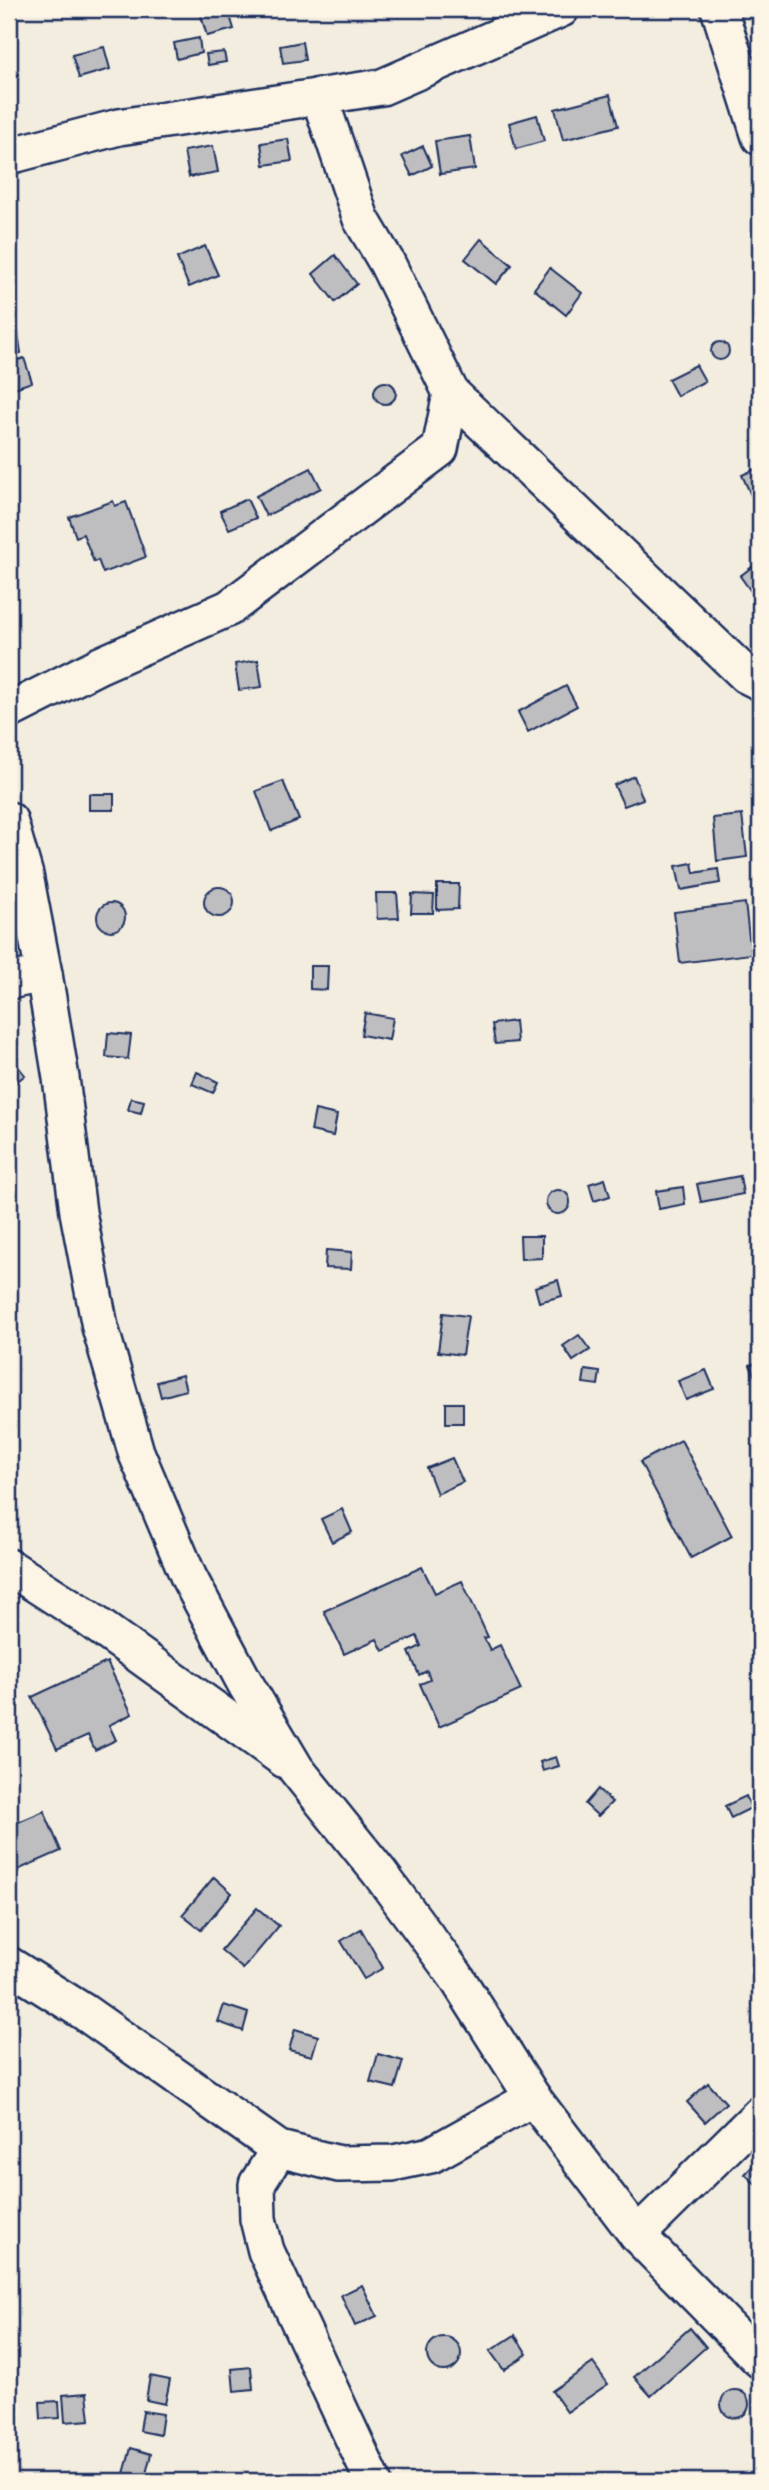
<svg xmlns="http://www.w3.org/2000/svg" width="769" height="2490" font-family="Pangolin,sans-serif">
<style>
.building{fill:#bebec0;stroke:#1b2f5e;stroke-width:2}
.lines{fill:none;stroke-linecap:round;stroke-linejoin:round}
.minor-casing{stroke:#1b2f5e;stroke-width:40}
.minor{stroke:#fcf5e5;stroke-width:35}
</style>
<rect width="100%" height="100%" fill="#f3ede0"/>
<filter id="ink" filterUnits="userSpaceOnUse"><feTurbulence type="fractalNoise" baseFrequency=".0143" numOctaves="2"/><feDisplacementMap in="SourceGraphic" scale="14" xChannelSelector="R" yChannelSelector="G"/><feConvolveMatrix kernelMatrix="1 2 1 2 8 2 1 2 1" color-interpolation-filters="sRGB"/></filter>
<g filter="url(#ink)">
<g class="building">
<path d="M199,9h29l6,20 -27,7z"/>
<path d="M199,38l2,15 -24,6 -3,-16z"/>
<path d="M302,42l3,18 -22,3 -3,-17z"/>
<path d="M104,47l6,22 -31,9 -7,-23z"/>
<path d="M224,52l2,10 -18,3 -2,-11z"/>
<path d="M610,95l8,31 -55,14 -8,-31z"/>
<path d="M537,115l7,26 -28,8 -7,-26z"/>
<path d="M470,136l5,33 -35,5 -5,-33z"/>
<path d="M288,139l4,22 -28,4 -3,-22z"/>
<path d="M213,146l5,26 -29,5 -5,-26z"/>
<path d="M423,146l9,20 -20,10 -10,-20z"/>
<path d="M481,239l31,26 -16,19 -31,-25z"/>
<path d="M205,246l13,29 -29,12 -12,-29z"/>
<path d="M335,255l22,29 -22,18 -22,-28z"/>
<path d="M550,268l32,25 -16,22 -32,-26z"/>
<path d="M9,273l12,80 -12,2z"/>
<circle cx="720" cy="351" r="9"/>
<path d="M24,358l8,24 -23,8v-27z"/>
<path d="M696,365l9,16 -28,15 -9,-17z"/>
<circle cx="385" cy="393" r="11"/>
<path d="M760,467v33l-6,2 -12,-27z"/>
<path d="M311,468l10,20 -55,28 -10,-20z"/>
<path d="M247,499l9,19 -27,11 -9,-18z"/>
<path d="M113,501l2,5 11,-4 20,55 -43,16 -5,-13 -4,2 -11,-28 -7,3 -7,-20z"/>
<path d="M760,561v43l-20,-28z"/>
<path d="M258,660l4,27 -23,3 -4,-26z"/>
<path d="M566,686l11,20 -49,26 -10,-20z"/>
<path d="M634,776l9,23 -19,7 -10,-21z"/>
<path d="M283,781l16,39 -28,11 -15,-40z"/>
<rect x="89" y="794" width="25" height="16"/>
<path d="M742,815l5,42 -30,4 -4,-43z"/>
<path d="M692,863l2,10 24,-4 2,14 -39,7 -5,-24z"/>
<path d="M437,884h22l-1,25 -21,1z"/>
<circle cx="219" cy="902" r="15"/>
<path d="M376,893h21l2,25 -22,1z"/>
<path d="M412,894l22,1 -1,18h-22z"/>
<path d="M745,903l6,51 -71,9 -6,-51z"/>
<circle cx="111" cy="917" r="14"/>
<path d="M310,966h18l-1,24 -17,-1z"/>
<path d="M365,1013l28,5 -4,22 -28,-5z"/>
<path d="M515,1021l2,21 -22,2 -3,-20z"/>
<path d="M108,1033l23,2 -3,24 -22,-2z"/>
<path d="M9,1055l16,20 -16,13z"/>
<path d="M197,1072l21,10 -5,11 -21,-9z"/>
<path d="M131,1098l13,3 -3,12 -13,-3z"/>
<path d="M315,1110l22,5 -4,21 -22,-5z"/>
<path d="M740,1176l3,18 -42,8 -4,-18z"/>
<path d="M605,1179l5,17 -16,5 -5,-17z"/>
<path d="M683,1187l2,17 -26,5 -3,-18z"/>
<circle cx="558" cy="1202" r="12"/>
<path d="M520,1236h22v22l-21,1z"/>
<path d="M326,1250l26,2 -1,17 -26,-1z"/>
<path d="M558,1280l4,16 -23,6 -4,-15z"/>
<path d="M443,1313l25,3 -6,39 -24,-3z"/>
<path d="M579,1335l11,15 -17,11 -10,-15z"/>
<path d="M760,1361v22l-2,1 -8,-19z"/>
<path d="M585,1370l15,2 -2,13 -15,-2z"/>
<path d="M706,1370l8,19 -28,11 -8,-19z"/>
<path d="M182,1375l4,15 -25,7 -4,-15z"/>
<rect x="446" y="1403" width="17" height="20"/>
<path d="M681,1440l51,96 -41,22 -51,-96z"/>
<path d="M452,1458l11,24 -26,12 -10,-26z"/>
<path d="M342,1509l10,23 -20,10 -11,-23z"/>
<path d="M422,1567l13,26 27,-12 26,56 -4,1 6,12 10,-5 21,45 -82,37 -19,-43 10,-4 -3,-9 -8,4 -10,-23 12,-6 -4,-10 -34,15 -6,-12 -33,15 -20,-43z"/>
<path d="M107,1662l25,52 -23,11 7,15 -21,10 -7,-15 -31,14 -25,-52z"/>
<path d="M556,1757l3,9 -16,5 -3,-9z"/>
<path d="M598,1789l14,13 -14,14 -13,-12z"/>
<path d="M746,1796l5,12 -20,10 -6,-12z"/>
<path d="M44,1811l17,40 -48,21 -4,-10v-36z"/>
<path d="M214,1877l18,16 -31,37 -19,-15z"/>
<path d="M257,1908l22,18 -36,43 -22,-19z"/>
<path d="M361,1929l22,39 -19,11 -23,-38z"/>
<path d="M224,2005l24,8 -5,18 -25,-9z"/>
<path d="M295,2029l23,7 -6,20 -23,-6z"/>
<path d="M378,2054l25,7 -8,27 -25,-6z"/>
<path d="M708,2083l18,20 -21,19 -18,-20z"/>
<path d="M760,2158v29l-1,1 -14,-14z"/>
<path d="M362,2285l15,31 -22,10 -14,-31z"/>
<path d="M690,2328l16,19 -55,49 -17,-19z"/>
<path d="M515,2335l12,19 -23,16 -14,-19z"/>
<circle cx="444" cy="2354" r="17"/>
<path d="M593,2363l15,21 -41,28 -15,-21z"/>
<path d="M251,2367l2,22 -19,2 -2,-22z"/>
<path d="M150,2376l20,4 -5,24 -19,-4z"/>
<circle cx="735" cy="2404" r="14"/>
<path d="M87,2393l3,27 -25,2 -2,-27z"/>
<path d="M59,2401l1,17 -19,1 -1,-17z"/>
<path d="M143,2411l20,3 -3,21 -20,-4z"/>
<path d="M131,2448l20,6 -5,20 9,2 -2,5h-31z"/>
</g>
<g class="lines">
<g class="minor-casing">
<g id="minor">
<path d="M719,9l41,128"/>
<path d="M319,96l42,123 26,44 64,130 295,282 14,7"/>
<path d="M9,156l110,-29 263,-40 179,-78"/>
<path d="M9,711l91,-46 129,-57 211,-159 11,-56"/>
<path d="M9,820l16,55 19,99 17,104 17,134 22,115 36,125 53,126 57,107 50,84 83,103 76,103 78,123 104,137 123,125"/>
<path d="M9,981l35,-7"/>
<path d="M9,1567l73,47 203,146"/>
<path d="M9,1965l75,47 195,137 60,15 54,-1 38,-8 102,-57"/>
<path d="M279,2149l-22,35 1,35 8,32 107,230"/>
<path d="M637,2235l123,-121"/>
</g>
</g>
<use href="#minor" class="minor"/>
</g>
</g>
<rect width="769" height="2490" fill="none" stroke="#fcf5e5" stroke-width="35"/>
<rect x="18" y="18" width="734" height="2455" fill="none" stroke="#1b2f5e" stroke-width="2.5" filter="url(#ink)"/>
</svg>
